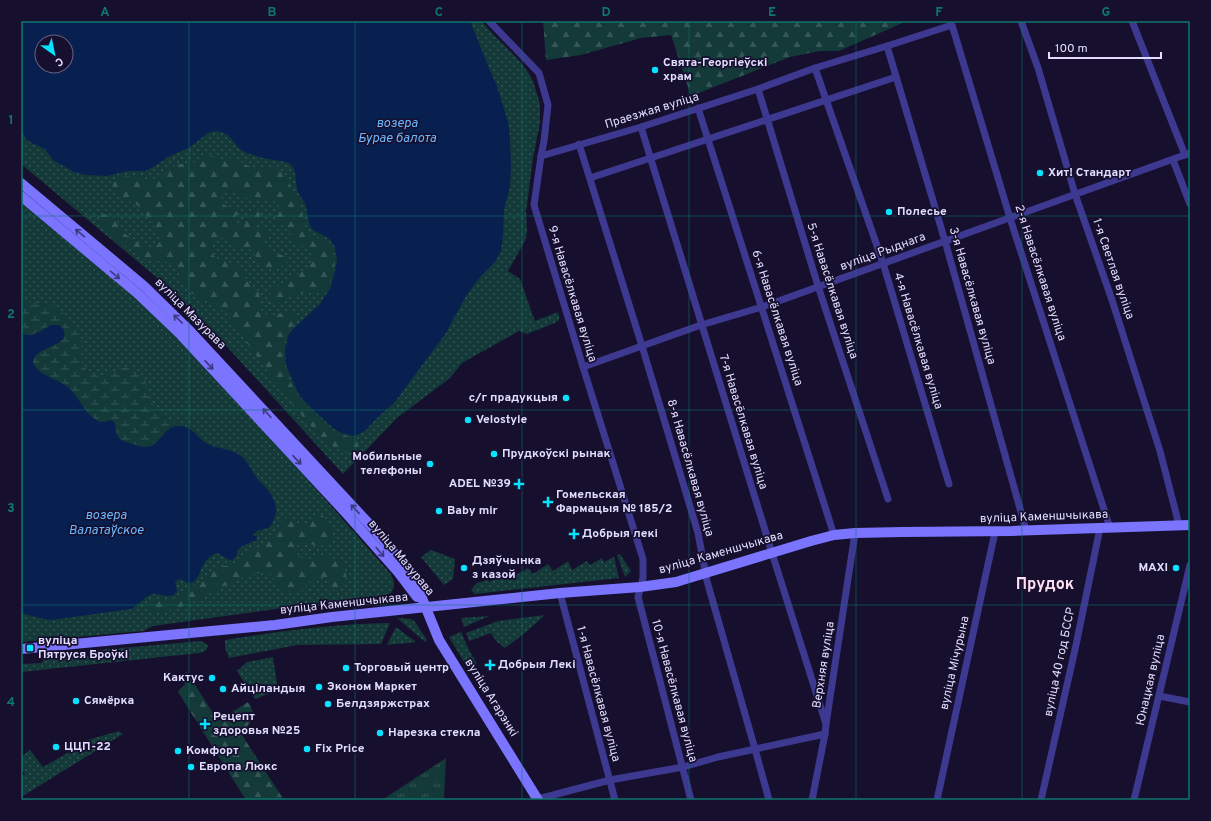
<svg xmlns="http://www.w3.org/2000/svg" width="1211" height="821" font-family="Overpass,sans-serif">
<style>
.grass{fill:url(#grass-dots);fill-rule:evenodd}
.forest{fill:url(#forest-firs)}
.wetland{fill:url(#wetland-marsh)}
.park{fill:url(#park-tufts)}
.water{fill:#082050;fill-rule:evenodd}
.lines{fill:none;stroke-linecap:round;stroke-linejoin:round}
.street{stroke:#3d3890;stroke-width:7}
.secondary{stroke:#7a74ff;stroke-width:10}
.oneway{stroke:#3e3882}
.grid{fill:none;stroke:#0f766e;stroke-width:1;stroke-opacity:0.55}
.poi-dot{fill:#09e2ff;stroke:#16102e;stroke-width:1.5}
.labels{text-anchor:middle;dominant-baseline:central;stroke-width:3.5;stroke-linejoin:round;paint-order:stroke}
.poi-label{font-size:12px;font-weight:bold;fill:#e2ddff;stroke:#16102e;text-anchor:start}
.street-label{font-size:12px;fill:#e2ddff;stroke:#16102e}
.water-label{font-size:13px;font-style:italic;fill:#6bb8ff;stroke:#16102e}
.district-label{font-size:16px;font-weight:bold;fill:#ffdff3;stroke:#16102e}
.neatline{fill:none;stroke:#0f766e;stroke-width:1.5}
.grid-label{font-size:13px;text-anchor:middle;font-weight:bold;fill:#0f766e}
</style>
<defs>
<pattern id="grass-dots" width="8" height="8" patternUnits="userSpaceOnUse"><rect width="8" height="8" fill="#133938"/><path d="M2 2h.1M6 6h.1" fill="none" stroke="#355556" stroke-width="1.8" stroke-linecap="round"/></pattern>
<pattern id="forest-firs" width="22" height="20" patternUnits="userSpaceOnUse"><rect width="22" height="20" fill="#133938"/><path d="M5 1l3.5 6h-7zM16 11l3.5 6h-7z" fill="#355556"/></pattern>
<pattern id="wetland-marsh" width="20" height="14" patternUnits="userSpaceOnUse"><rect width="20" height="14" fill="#133938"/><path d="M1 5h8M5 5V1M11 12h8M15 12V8" fill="none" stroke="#355556"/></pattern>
<pattern id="park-tufts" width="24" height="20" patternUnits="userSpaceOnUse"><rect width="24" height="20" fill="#133938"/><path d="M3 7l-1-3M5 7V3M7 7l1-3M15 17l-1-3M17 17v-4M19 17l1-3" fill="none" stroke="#355556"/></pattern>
</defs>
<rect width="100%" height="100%" fill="#16102e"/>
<g class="grass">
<path d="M21,21h461l8,10 27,27 11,14 5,9 7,23v19l-7,35 -5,39 -2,14 1,22 -2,8 -17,30 12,8 15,42 26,-10 -4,2 2,2v5l-4,3 -28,11 -8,-3 -57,32 -12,15 -52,39 -55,57 -133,-146 -49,-47 -140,-117zM42,42h24v24h-24z"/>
<path d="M21,201l114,95 60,60 99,108 96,109c4,7 6,12 1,20l-9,3 -34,5 -30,2 -165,23 -10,5 -122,11z"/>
<path d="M431,550l24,9 -2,20 -9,6 -23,-28z"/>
<path d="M620,554l11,17 -6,6 -8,-22z"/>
<path d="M614,557l5,21 -144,16 -4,-4 6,-7 11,-3 1,2 18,-10 4,6 17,-10 5,6 15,-10 5,7 15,-10 4,9 15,-9 3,4 12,-7 2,4z"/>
<path d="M545,615l-19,17 -21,16 -9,-7 -5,-8 -22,8 -3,-8 32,-12z"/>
<path d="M489,616l-25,11 -3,-9z"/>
<path d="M397,618l14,1 4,3 12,18 -2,2z"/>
<path d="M390,623l-9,21 -84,1 -68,13 -4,-10v-8c55,-9 110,-16 165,-17z"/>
<path d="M396,627l20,15 -29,3z"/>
<path d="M461,632l8,18 8,14 -8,6 -20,-33z"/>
<path d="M201,641l7,4c-1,6 -4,7 -9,8l-178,19v-8l20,-1 7,-7 22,-3 7,4 18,-2 4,-5z"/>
<path d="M273,657l5,33 -23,9 -18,-28 10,-9z"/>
<path d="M119,731l4,3 -102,63v-20l4,-3 -4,-6v-11l9,-7 13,17 30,-17 -3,-5z"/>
</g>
<g class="forest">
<path d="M543,21h364l-68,30h-19l-30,6 -99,39 -20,-61 -30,3 -60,17 -35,5z"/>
<path d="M206,153c5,1 8,6 13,6 5,1 9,-3 15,-1 7,3 13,9 22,10 8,1 19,-2 26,4 7,5 7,11 10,18 3,6 7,10 9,16 2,8 1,16 6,23 6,10 20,10 25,21 5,11 2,28 -5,38 -6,7 -12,6 -19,5 -5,-1 -11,1 -15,2 -7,2 -13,7 -19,10l-4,-1 -2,-1c-2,-26 58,-28 41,-53 -4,-5 -12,-3 -16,-8 -3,-4 -2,-8 -4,-12 -3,-4 -9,-5 -13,-8l-1,-2 4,-13 -3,-5c-7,-4 -14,-1 -22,-1 -11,0 -15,-17 -31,-7l-2,6c5,11 10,4 19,8v3l-4,5 -2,4 3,4 6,1c9,-4 5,-14 14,-16l3,2c2,6 -5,10 -4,16l12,4 3,3 -2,4 -6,3 -1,3c6,7 15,10 23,12l3,3c-2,5 -5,7 -10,9 -14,5 -20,-9 -28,-19 -3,-1 -8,-1 -11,-2 -9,-4 -17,-17 -26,-2 -2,3 -2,8 1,11 7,8 26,5 30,14 2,3 0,7 3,11 4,6 11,6 12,13 2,7 -1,15 6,20 7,4 16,-2 23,-3l7,3c4,9 -9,18 -11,27 -9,33 26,76 52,91 7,4 14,4 20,8 2,2 3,4 1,8 -8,13 -28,-4 -35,-11 -30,-29 -53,-65 -78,-98 -6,-8 -11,-17 -17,-25 -10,-10 -23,-12 -34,-20 -4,-3 -8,-7 -10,-11 -3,-6 -3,-12 -7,-17 -7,-6 -19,-3 -26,-5 -16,-6 -34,-24 -47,-34 -3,-4 -6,-7 -2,-12 4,-1 7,-2 11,1 6,3 7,10 10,15 3,3 6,5 10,7 7,5 19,16 27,5 5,-8 -16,-33 -22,-38 -9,-6 -28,-9 -24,-23 6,-7 13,-4 21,-7l13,5 16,-3 8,-9 5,-3 4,-1h12z"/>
<path d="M315,514c13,-2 27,25 9,31 -8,2 -17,-3 -25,-1l-5,5c3,5 6,9 11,10 6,1 10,-2 16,-2 14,-1 27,6 25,22 -1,6 -3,10 -8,12l-6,-1 -7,-12c-14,-6 -16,13 -30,15 -22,3 -16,-17 -27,-20 -8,-2 -20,3 -27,5 -20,7 -72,43 -91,32l-1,-5c6,-11 13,-3 22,-5 5,-2 10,-7 15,-10 4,-3 9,-4 14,-7 6,-4 9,-11 15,-15 5,-3 10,-1 15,-3 6,-2 9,-7 14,-11 9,-5 19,-7 27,-14 8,-6 8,-19 15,-22 8,-4 11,9 19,7 5,-2 6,-8 10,-11z"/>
<path d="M187,672l31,49 30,-19c10,15 4,21 -8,30l44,68h-38l-68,-108 1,-2 6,-5 -4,-10z"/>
</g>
<path class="wetland" d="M21,300c9,2 18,3 27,5 13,3 33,23 34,36 1,10 -4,21 5,29 16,16 28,-7 45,-2 17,6 13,21 19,33 6,13 21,20 33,25 -7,-1 -17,4 -22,9 -10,11 -10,14 -26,10 -8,-2 -17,-3 -20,-12 -2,-4 -1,-8 -3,-12 -5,-1 -10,3 -15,0 -14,-7 -19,-25 -31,-34 -11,-8 -35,-12 -33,-29l5,-6 7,-4 5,-23c-10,5 -19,14 -30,8z"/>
<path class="park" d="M446,758l-2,42h-62z"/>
<g class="water">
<path d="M21,21h449l19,47 8,18 11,36 2,16 1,30 -1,19 -6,22 -1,26 -2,16 -6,11 -15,15 -14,19 -20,37 -52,70 -18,16 -11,12 -6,3 -6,2 -11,-3 -8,-4 -27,-25 -7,-8 -6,-12 -8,-19 -1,-15 3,-14 4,-6 28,-26 11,-17 5,-21 1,-8 -3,-13 -6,-7 -15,-8 -3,-4 -5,-23 -6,-9 -2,-5 -2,-17 -2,-5 -4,-4 -8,-2 -18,-3 -16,-5 -7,-4 -12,-14 -4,-2 -8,-2 -8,2 -18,14 -22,10 -13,9 -10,5h-17l-21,5 -21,-1 -12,-3 -21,-12 -8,-11 -4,-2 -9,-4 -6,-4 -5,-10zM42,42h24v24h-24z"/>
<path d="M51,325h8l3,2c12,21 -27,17 -29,35 5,15 25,16 36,26 10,9 15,24 27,32 7,5 14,-2 17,1 6,4 -3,17 16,22 6,2 12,4 18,4 14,-1 15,-21 32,-21 12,-1 18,11 27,17 10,6 22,5 32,11 9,5 12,14 18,23 3,5 7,7 10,11 6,6 11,17 10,25 -1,5 -4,10 -6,14l-13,4 -4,4 4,2v3c-5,3 -14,4 -18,9 -3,3 -2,9 -7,11 -5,1 -10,-6 -15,-7 -19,6 -15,29 -27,30 -4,0 -7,-3 -9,-4l-4,1 -2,3 2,8c-6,10 -15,2 -24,3 -9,2 -14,11 -22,15l-80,11 -12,-2 -18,-5v-280c11,6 20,-3 30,-8z"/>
</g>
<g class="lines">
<g class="street">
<path d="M489,21l50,52 9,32 -4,36 -3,15 -7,49 49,162 60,192v19l-5,19 53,203"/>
<path d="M1021,21l17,47 37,126 37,106 48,151 19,74"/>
<path d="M1132,21l53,134"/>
<path d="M887,46l58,195 81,289"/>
<path d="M815,68l68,195 66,221"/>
<path d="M758,89l60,197 70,213"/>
<path d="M698,108l136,427"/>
<path d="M641,127l131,426 54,171"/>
<path d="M579,144l63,202 56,187 9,48 48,168 14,51"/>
<path d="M541,156l100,-29 117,-38 57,-21 72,-22 65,-21 58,193 100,310"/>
<path d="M1173,160l17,44"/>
<path d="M590,178l306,-101"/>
<path d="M583,367l118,-42 61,-18 428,-154"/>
<path d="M560,593l55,207"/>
<path d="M1159,696l31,6"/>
<path d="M538,799l72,-19 73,-13 35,-10 107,-23"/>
<path d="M812,800l13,-66 1,-10 29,-191"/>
<path d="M937,800l58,-268"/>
<path d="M1041,800l35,-155 24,-117"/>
<path d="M1134,800l56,-235"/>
</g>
<g class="secondary">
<path d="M21,183l123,103 44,43 183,197 34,40 10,15 24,59 99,160"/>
<path d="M21,196l116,97 44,42 164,177 53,60 19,25"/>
<path d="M21,649l254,-24 57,-8 228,-24 80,-6 36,-5 135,-41 23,-6 21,-2 47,-1 110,-1 178,-6"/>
</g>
</g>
<defs><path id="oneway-shaft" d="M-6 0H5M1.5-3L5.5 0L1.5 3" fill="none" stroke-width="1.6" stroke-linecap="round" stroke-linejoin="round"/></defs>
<g class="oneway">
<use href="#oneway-shaft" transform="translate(80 233) rotate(-140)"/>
<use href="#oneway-shaft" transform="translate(115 275) rotate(40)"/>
<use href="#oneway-shaft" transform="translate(178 319) rotate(-136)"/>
<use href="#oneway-shaft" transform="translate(209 365) rotate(47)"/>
<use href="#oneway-shaft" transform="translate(267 413) rotate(-132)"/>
<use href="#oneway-shaft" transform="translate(297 460) rotate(47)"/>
<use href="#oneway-shaft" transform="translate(355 509) rotate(-133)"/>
<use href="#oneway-shaft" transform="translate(380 552) rotate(49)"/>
</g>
<path class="grid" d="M189,21v779M355,21v779M522,21v779M689,21v779M856,21v779M1022,21v779M21,216h1169M21,410h1169M21,605h1169"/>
<g class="poi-dot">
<circle cx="655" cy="70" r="4"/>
<circle cx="1040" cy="173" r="4"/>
<circle cx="889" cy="212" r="4"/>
<circle cx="566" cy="398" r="4"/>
<circle cx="468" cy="420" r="4"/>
<circle cx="494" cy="454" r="4"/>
<circle cx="430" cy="464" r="4"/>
<path d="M517 478h4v4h4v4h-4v4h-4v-4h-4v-4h4z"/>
<path d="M546 496h4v4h4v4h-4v4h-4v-4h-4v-4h4z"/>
<circle cx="439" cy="511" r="4"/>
<path d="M572 528h4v4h4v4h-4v4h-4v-4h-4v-4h4z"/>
<circle cx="464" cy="568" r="4"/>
<circle cx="1176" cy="568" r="4"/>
<rect x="26" y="644" width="8" height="8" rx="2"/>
<path d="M488 659h4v4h4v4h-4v4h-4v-4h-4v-4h4z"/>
<circle cx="346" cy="668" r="4"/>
<circle cx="212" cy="678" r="4"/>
<circle cx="319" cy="687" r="4"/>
<circle cx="223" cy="689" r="4"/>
<circle cx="76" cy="701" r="4"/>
<circle cx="328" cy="704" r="4"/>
<path d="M203 718h4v4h4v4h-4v4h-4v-4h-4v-4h4z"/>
<circle cx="380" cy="733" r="4"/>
<circle cx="56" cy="747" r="4"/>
<circle cx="307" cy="749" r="4"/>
<circle cx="178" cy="751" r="4"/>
<circle cx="191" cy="767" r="4"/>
</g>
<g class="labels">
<g class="poi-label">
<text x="663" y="63">Свята-Георгіеўскі<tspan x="663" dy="14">храм</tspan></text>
<text x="1048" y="173">Хит! Стандарт</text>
<text x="897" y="212">Полесье</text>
<text x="558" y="398" text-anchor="end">с/г прадукцыя</text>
<text x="476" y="420">Velostyle</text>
<text x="502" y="454">Прудкоўскі рынак</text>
<text x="422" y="457" text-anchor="end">Мобильные<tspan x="422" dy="14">телефоны</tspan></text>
<text x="511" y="484" text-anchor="end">ADEL №39</text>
<text x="556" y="495">Гомельская<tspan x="556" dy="14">Фармацыя № 185/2</tspan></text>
<text x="447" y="511">Baby mir</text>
<text x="582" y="534">Добрыя лекі</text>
<text x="472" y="561">Дзяўчынка<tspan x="472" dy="14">з казой</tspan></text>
<text x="1168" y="568" text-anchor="end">MAXI</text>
<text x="38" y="641">вуліца<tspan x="38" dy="14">Пятруся Броўкі</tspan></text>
<text x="498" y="665">Добрыя Лекі</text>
<text x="354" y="668">Торговый центр</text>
<text x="204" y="678" text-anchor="end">Кактус</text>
<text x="327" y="687">Эконом Маркет</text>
<text x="231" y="689">Айціландыя</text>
<text x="84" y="701">Сямёрка</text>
<text x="336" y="704">Белдзяржстрах</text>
<text x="213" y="717">Рецепт<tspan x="213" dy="14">здоровья №25</tspan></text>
<text x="388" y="733">Нарезка стекла</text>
<text x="64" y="747">ЦЦП-22</text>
<text x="315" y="749">Fix Price</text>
<text x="186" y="751">Комфорт</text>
<text x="199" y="767">Европа Люкс</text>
</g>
<g class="street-label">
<text transform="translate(652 111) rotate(-17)">Праезжая вуліца</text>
<text transform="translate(883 252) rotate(-20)">вуліца Рыднага</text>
<text transform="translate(1113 269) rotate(71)">1-я Светлая вуліца</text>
<text transform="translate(1040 273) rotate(72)">2-я Навасёлкавая вуліца</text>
<text transform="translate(832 291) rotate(72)">5-я Навасёлкавая вуліца</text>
<text transform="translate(572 294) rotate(73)">9-я Навасёлкавая вуліца</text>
<text transform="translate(972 296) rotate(74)">3-я Навасёлкавая вуліца</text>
<text transform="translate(190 314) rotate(45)">вуліца Мазурава</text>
<text transform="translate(777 318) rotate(72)">6-я Навасёлкавая вуліца</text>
<text transform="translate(918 341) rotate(73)">4-я Навасёлкавая вуліца</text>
<text transform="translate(743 422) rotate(73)">7-я Навасёлкавая вуліца</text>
<text transform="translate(690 468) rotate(74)">8-я Навасёлкавая вуліца</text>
<text transform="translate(1044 517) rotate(-2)">вуліца Каменшчыкава</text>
<text transform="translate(721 553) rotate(-16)">вуліца Каменшчыкава</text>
<text transform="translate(401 558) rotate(50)">вуліца Мазурава</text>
<text transform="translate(344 604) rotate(-6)">вуліца Каменшчыкава</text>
<text transform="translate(1060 662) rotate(-78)">вуліца 40 год БССР</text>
<text transform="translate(955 663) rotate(-77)">вуліца Мічурына</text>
<text transform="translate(824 665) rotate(-81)">Верхняя вуліца</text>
<text transform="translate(1151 680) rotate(-77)">Юнацкая вуліца</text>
<text transform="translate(674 691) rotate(75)">10-я Навасёлкавая вуліца</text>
<text transform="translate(598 694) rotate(75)">1-я Навасёлкавая вуліца</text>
<text transform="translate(491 698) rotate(58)">вуліца Агарэнкі</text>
</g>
<g class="water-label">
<text x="397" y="124">возера<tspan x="397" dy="15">Бурае балота</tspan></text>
<text x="106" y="516">возера<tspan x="106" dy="15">Валатаўское</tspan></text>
</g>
<g class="district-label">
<text x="1045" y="585">Прудок</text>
</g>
</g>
<rect width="1211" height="821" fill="none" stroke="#16102e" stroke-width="44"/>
<g transform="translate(54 54) rotate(147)"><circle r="19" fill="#16102e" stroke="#686282"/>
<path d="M0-3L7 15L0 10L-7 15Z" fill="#09e2ff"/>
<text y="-6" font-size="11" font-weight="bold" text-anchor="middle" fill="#e2ddff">С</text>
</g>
<path d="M1049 52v6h112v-6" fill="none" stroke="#e2ddff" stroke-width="2"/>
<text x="1055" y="52" font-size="12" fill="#e2ddff" stroke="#16102e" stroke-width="3" paint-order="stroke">100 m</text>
<rect x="22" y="22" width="1167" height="777" class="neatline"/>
<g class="grid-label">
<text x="105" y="16">A</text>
<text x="272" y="16">B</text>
<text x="439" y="16">C</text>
<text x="606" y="16">D</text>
<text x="772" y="16">E</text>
<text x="939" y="16">F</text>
<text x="1106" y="16">G</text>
<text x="11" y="124">1</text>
<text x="11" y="318">2</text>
<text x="11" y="512">3</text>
<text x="11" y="706">4</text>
</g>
</svg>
